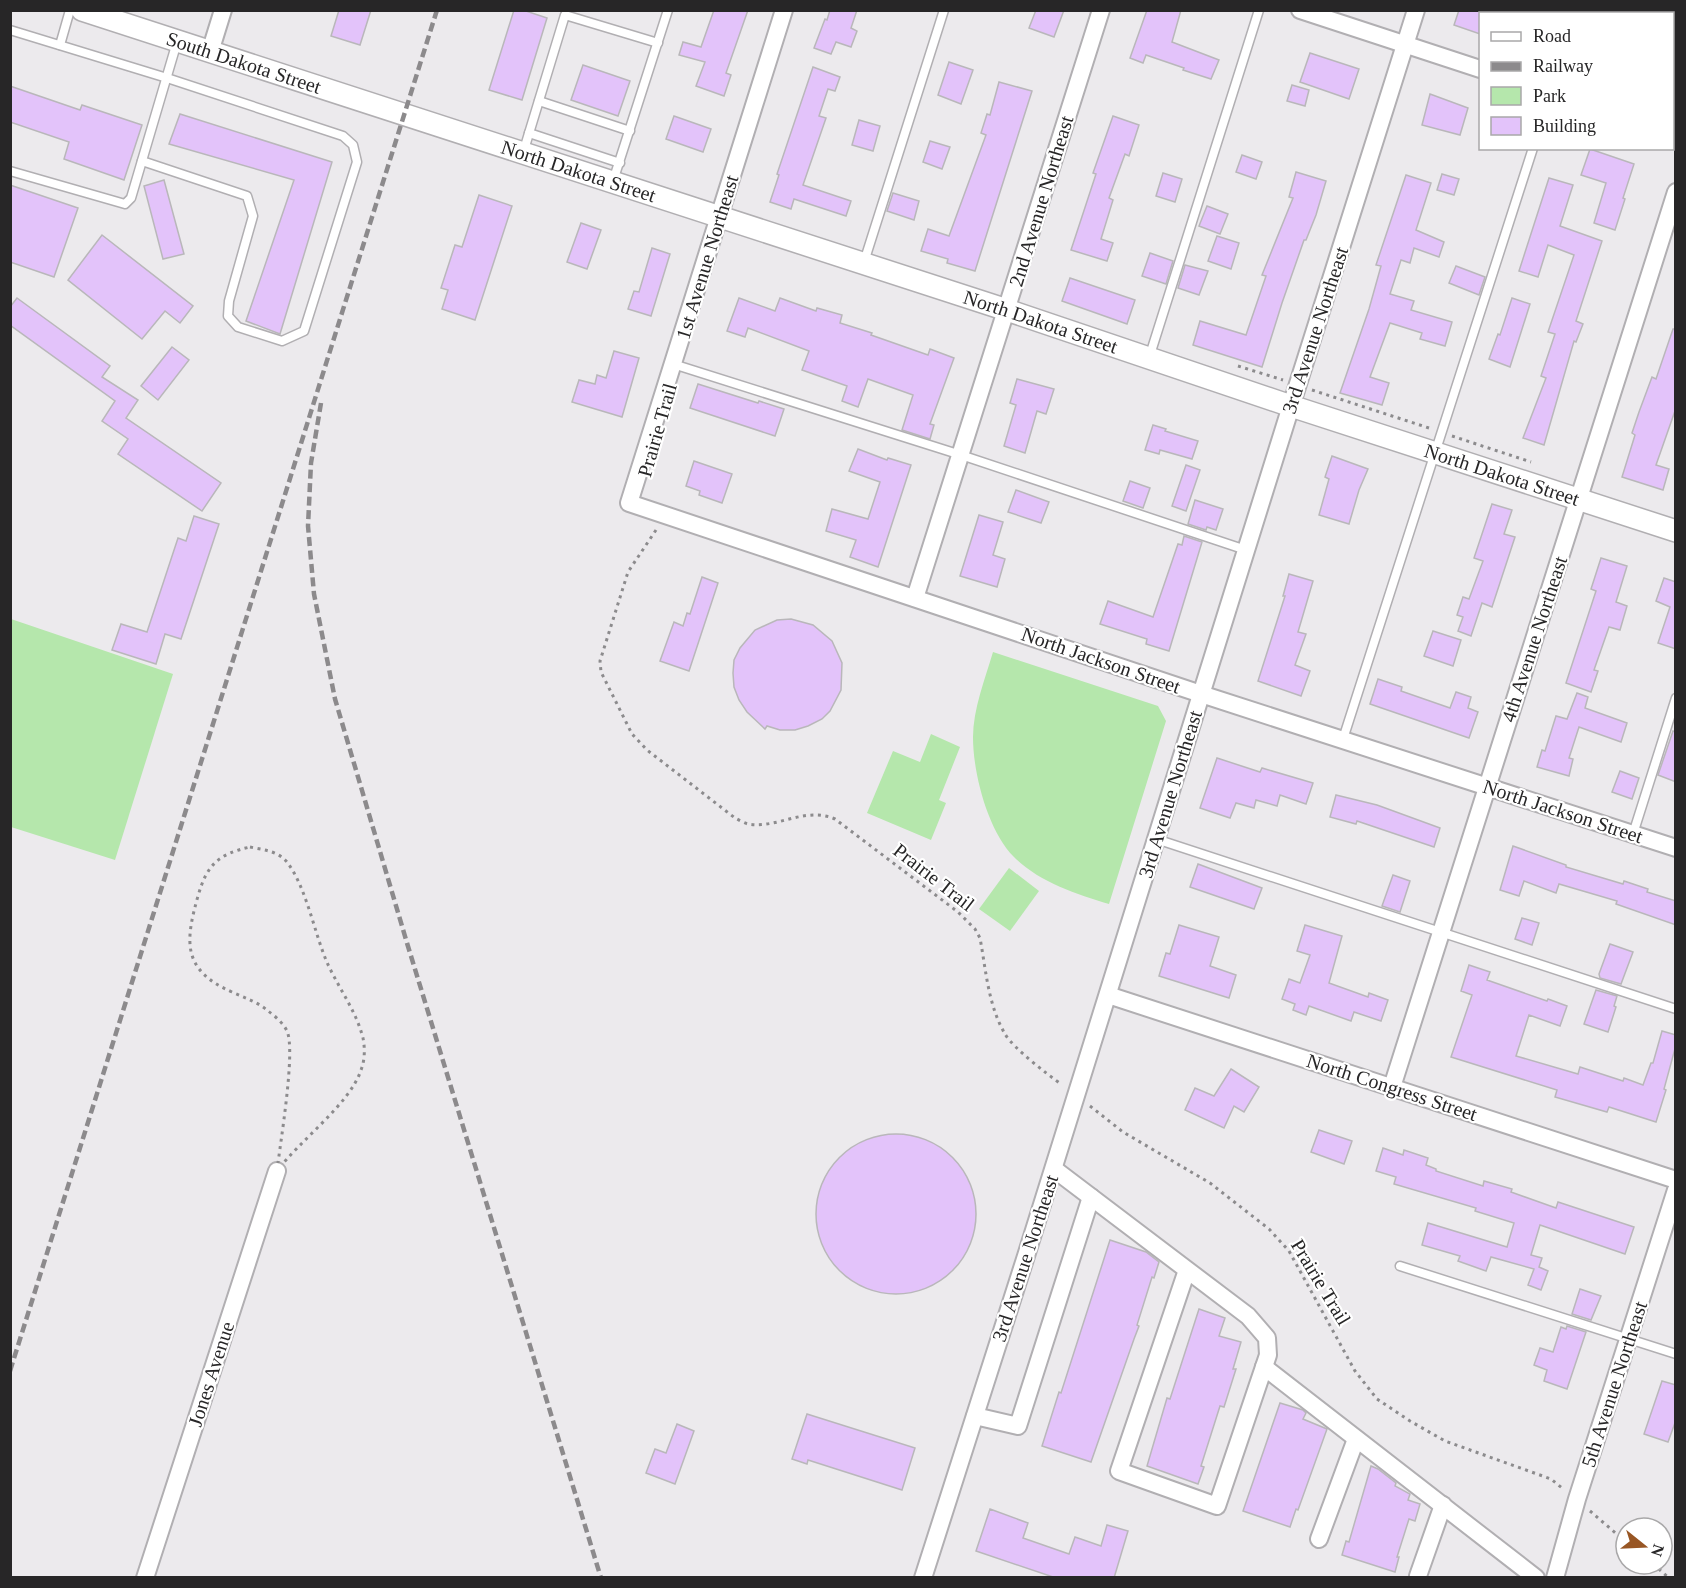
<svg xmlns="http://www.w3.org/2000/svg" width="1686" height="1588" font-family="'Times New Roman',serif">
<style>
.green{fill:#b5e7ac}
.building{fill:#e3c3fa;stroke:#b9b7ba;stroke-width:1.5}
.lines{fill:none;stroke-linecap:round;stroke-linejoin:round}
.service-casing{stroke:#b1afb2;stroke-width:11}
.minor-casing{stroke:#b1afb2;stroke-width:20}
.tertiary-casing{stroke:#b1afb2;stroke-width:24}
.path{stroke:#8c8b8d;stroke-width:3;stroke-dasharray:3 4.5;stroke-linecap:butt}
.service{stroke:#fff;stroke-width:8}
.minor{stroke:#fff;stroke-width:16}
.tertiary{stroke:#fff;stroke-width:21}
.rail{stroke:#8c8a8c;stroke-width:4.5;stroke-dasharray:9 4.5;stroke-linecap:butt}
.labels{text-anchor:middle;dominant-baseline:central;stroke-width:4.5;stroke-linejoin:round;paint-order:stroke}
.street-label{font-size:20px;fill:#272627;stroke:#fff}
</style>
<rect width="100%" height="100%" fill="#eceaed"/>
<g class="green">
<path d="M11,619l162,55 -58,186 -104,-33z"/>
<path d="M993,652l165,54 8,15 -57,183c-33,-10 -70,-22 -95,-47 -26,-26 -41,-83 -41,-120 0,-28 12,-58 20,-85z"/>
<path d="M931,734l29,13 -21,53 7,3 -15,37 -64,-27 26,-62 27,11z"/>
<path d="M1009,868l30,23 -29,40 -31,-22z"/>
</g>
<g class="building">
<path d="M339,10h32l-11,35 -29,-9z"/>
<path d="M514,10h9l24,8 -25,82 -33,-10z"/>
<path d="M714,10h34l-22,63 5,2 -7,21 -28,-10 9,-24 -26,-7 4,-13 18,5z"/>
<path d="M830,10h27l-6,18 6,3 -6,16 -15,-5 -5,12 -17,-6 11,-29 2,1z"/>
<path d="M1036,10h28l-10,27 -25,-9z"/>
<path d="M1147,10h34l-9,32 47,18 -8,19 -28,-9 1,-2 -38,-13 -3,8 -13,-5z"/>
<path d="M1459,10h21v24l-26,-9z"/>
<path d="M1310,53l49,16 -10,30 -49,-17z"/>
<path d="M949,62l24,8 -12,34 -23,-9z"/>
<path d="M583,65l47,16 -12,35 -47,-16z"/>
<path d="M813,67l27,10 -5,14 -7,-2 -9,27 7,2 -23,67 48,16 -5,15 -52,-17 -3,10 -21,-7 9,-27 -2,-1z"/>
<path d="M999,82l33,9 -57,180 -28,-8 1,-4 -27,-8 7,-22 21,7 37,-101 -5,-2 6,-19 3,1z"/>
<path d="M1292,85l17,5 -4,16 -18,-5z"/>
<path d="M10,86l70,24 2,-5 60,20 -18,55 -60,-21 5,-17 -59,-20z"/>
<path d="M1430,94l38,14 -8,27 -38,-10z"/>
<path d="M180,114l152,48 -52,172 -34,-13 48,-141 -125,-36z"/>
<path d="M674,116l37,13 -8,23 -37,-13z"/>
<path d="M1113,116l26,9 -10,31 -4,-2 -16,44 4,2 -12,39 12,4 -6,18 -36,-11 25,-76 -3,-1z"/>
<path d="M859,120l21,6 -7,25 -21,-6z"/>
<path d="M930,141l20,6 -8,22 -19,-7z"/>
<path d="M1590,149l44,15 -11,34 2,1 -10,31 -21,-7 12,-40 -25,-8z"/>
<path d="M1242,155l20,7 -6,17 -20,-7z"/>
<path d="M1296,172l30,9 -10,34 -10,25h-2l-22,63 -20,64 -69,-22 7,-24 46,14 20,-59 -4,-1 31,-77 -4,-1z"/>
<path d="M1163,173l19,6 -7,23 -19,-6z"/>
<path d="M1442,174l17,5 -5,16 -17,-5z"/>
<path d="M1406,175l25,8 -15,47 28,12 -5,15 -25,-9 -4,15 -9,-3 -11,34 24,7 -3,9 41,12 -7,24 -25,-7 2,-6 -32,-10 -20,54 19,6 -7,22 -42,-12 29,-84 12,-43 -5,-1z"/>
<path d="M1549,178l24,7 -13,41 42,15 -26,80 7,3 -7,18 -2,-1 -30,104 -21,-7 23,-60 -5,-2 14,-42 -7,-2 26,-77 -26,-10 -10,32 -19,-6z"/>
<path d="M164,180l20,74 -21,5 -19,-73z"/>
<path d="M10,185l68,23 -24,69 -44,-15z"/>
<path d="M893,193l26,8 -5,19 -27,-9z"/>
<path d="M479,195l33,11 -37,114 -33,-11 6,-19 -7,-2 14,-43 7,2z"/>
<path d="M1207,206l21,8 -8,20 -21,-8z"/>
<path d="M581,223l20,7 -14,39 -20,-7z"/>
<path d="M102,235l91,71 -13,17 -15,-12 -23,28 -74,-59z"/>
<path d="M1217,236l22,7 -8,26 -23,-8z"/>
<path d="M652,248l18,6 -19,62 -23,-7 6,-18 5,1z"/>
<path d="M1150,253l23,8 -7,23 -24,-8z"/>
<path d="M1185,265l23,6 -9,24 -21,-7z"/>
<path d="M1456,266l29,11 -6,18 -30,-12z"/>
<path d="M1070,278l65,22 -8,24 -65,-23z"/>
<path d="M17,298l93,68 -8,11 36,23 -12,18 95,65 -19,28 -84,-57 10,-15 -26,-18 13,-20 -105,-76v-18z"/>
<path d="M739,298l36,13 5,-13 36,13 1,-3 25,7 -2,8 32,10 -1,2 57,20 2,-6 24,9 -24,66 4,1 -4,14 -28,-9 11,-35 -45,-16 -10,28 -16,-6 5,-15 -45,-16 7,-19 -61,-23 -3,9 -18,-6z"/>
<path d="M1512,298l18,6 -20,63 -21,-8 9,-25 2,1z"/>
<path d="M1673,329h3v79l-20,57 13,4 -6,21 -41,-13 13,-42 -3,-2 7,-21 13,-35 4,2z"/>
<path d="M172,347l17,13 -31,40 -17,-14z"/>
<path d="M614,351l25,7 -17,59 -50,-15 7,-22 16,4 2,-9 9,3z"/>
<path d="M1017,379l37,10 -8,25 -9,-3 -12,42 -21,-7 12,-41 -6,-2z"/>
<path d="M698,384l60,19 1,-2 25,8 -9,27 -85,-28z"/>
<path d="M1153,425l13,4 -1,2 33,10 -6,18 -32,-9 -1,4 -14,-4z"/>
<path d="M858,449l29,11 1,-2 23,7 -33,102 -28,-10 6,-17 -30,-9 6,-22 36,10 12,-37 -31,-11z"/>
<path d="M1332,456l36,13 -9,21 -10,34 -30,-9 10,-36 -4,-2z"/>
<path d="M694,461l38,13 -10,29 -23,-8 1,-4 -14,-5z"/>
<path d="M1186,465l14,5 -14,41 -14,-5z"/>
<path d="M1130,481l20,7 -7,20 -20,-7z"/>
<path d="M1016,490l33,12 -8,21 -33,-11z"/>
<path d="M1195,500l28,9 -7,21 -9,-3 -1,3 -18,-6z"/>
<path d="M1492,504l20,6 -8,24 11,3 -23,70 -10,-4 -11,33 -13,-5 5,-14 -6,-2 6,-18 6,2 14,-38 -9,-3z"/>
<path d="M979,515l24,7 -10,33 12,4 -8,28 -37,-11z"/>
<path d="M194,516l25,8 -38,115 -16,-5 -9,30 -44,-14 9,-26 26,8 31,-94 8,3z"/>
<path d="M1184,536l18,6 -33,109 -23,-7 1,-5 -47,-15 8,-23 45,16 25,-73 4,1z"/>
<path d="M1601,558l26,8 -11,36 11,4 -7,24 -11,-3 -15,43 4,1 -7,21 -25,-9 30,-92 -5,-2z"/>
<path d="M1289,574l24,7 -15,51 8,2 -11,31 15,6 -9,25 -43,-15 27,-85h-2z"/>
<path d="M702,577l16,6 -29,88 -29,-10 14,-39 9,4 4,-13 3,1z"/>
<path d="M1664,578l12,4v67l-18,-6 12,-36 -14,-6z"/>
<path d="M791,619l22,6 19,16 10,22 -1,27 -11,21 -8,8 -14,7 -13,4h-15l-13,-4 -2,3 -18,-17 -8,-12 -5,-13 -1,-14 1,-13 6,-12 15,-18 22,-10z"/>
<path d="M1433,631l28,9 -8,26 -29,-10z"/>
<path d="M1378,679l24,8 -1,4 49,17 6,-16 15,5 -3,11 10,4 -9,26 -99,-34z"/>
<path d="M1577,693l11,4 -3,11 42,15 -6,19 -42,-15 -10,31 4,1 -4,17 -32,-9 5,-17 3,1 11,-35 11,3z"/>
<path d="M1673,731l3,1v50l-18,-7z"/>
<path d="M1217,758l43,14 2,-4 51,15 -7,21 -26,-9 -3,11 -21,-6 -2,8 -18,-5 -6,15 -30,-10z"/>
<path d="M1620,771l19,7 -7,21 -20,-7z"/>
<path d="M1336,795l41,10 63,23 -6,19 -77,-26 -1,3 -26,-7z"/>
<path d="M1513,846l53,19v2l57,17 1,-3 24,8 -1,3 29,9v24l-60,-21 1,-3 -58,-17 -3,9 -32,-12 -5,15 -19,-6z"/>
<path d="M1198,864l64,24 -8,21 -64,-22z"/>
<path d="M1393,875l17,6 -10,31 -18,-6z"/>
<path d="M1522,918l17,5 -7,22 -17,-6z"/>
<path d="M1179,925l40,12 -9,29 26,9 -7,23 -70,-22 7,-23 4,1z"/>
<path d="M1305,925l37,11 -13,47 39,14 1,-4 19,7 -7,21 -27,-9 -3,9 -42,-15 -3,9 -13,-5 2,-6 -13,-5 7,-20 11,4 10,-28 -13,-4z"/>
<path d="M1610,944l23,8 -12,32 -21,-6 -1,-4z"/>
<path d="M1469,965l21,7 -3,8 60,21 1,-2 19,7 -7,20 -31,-11 -13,41 62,18 2,-7 43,14 1,-3 19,7 8,-22h2l9,-32 14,4v10l-12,44 2,1 -10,32 -47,-15 -2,5 -52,-15 2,-7 -106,-33 21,-62 -11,-4z"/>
<path d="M1596,990l21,6 -3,10 2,1 -8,25 -24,-8z"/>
<path d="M1231,1069l28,18 -15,25 -10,-6 -10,22 -39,-18 10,-22 19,8z"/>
<path d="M1319,1130l33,11 -8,23 -33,-12z"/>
<circle cx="896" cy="1214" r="80"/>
<path d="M1383,1148l20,7 1,-5 24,8 -2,7 10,4v2l47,15 1,-5 28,8 -1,3 45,16 2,-6 76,25 -9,27 -85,-29 -9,30 11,3 -3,9 9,4 -7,19 -13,-5 6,-16 -43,-12 -5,14 -28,-10 2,-5 -38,-11 6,-22 79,24 7,-24 -39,-12 1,-3 -82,-24 2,-7 -20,-6z"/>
<path d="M1110,1240l36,12 13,10 -5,16 -2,-1 -15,48 2,1 -5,13 -43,123 -49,-16 17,-54 2,1z"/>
<path d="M1580,1289l21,7 -10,24 -19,-6z"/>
<path d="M1199,1309l26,9 -6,18 22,6 -8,27h3l-12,38 -4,-1 -19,60 3,1 -6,17 -51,-18 20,-68 3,1z"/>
<path d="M1567,1326l19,6 -19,57 -23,-8 3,-11 -13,-5 6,-17 13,4 8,-25 5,2z"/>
<path d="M1662,1381l14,4v35l-8,22 -24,-8z"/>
<path d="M1280,1403l23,7 3,3 -3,6 24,10 -29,81 -2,-1 -6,18 -47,-16z"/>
<path d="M807,1414l108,34 -13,42 -94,-30 -1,4 -15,-5z"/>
<path d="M677,1424l17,7 -19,53 -29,-11 9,-24 11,4z"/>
<path d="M1371,1466l7,3 18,14 -1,3 15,8 -2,6 12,4 -5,17 -6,-2 -12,38h2l-4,15 -53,-17 4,-14 3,1z"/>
<path d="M990,1509l38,14 -5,15 46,16 6,-17 26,9 6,-21 21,6 -14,47h-58l-80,-27z"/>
</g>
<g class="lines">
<g class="service-casing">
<g id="service">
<path d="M1538,14l1,-4"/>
<path d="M10,30l157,48 176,58 10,9 4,17 -53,169 -22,10 -44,-14 -10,-11 1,-15 24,-85 -6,-20 -105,-35"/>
<path d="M60,45l10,-35"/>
<path d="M539,101l91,30"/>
<path d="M529,133l91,30"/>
<path d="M523,153l42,-138 93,28"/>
<path d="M10,171l115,33 6,-6 46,-156"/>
<path d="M613,181l55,-171"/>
<path d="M864,262l80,-252"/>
<path d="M1149,358l110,-348"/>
<path d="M673,364l288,91 285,95"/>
<path d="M1343,739l190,-591"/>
<path d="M1633,834l43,-136"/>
<path d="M1156,839l520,170"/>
<path d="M1400,1266l276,88"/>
</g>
</g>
<g class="minor-casing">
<g id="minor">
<path d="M784,10l-155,493 572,191 475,154"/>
<path d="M1300,10l180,59"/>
<path d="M210,52l13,-42"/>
<path d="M1672,130l4,1"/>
<path d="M915,598l186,-588"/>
<path d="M1108,995l568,185"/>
<path d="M1392,1087l284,-895"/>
<path d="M1054,1169l194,147 19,22 1,17 -51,151 -98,-35 68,-201"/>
<path d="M1264,1367l272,211"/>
<path d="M975,1416l43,10 73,-229"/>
<path d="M1319,1539l37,-100"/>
<path d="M1418,1576l25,-71"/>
<path d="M145,1578l132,-407"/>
<path d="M923,1578l103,-322 265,-850 125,-396"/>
<path d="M1555,1578l22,-79 99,-309"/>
</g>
</g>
<g class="tertiary-casing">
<g id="tertiary">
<path id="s1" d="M82,10l925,300 284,96 385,125"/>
</g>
</g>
<g class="path">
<path d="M1238,366l45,14"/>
<path d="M1312,390l117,38"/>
<path d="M1452,436l79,26"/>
<path d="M656,530l-28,42 -28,89 1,11 31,62 15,16 88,68c4,2 9,5 13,6 30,5 57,-18 87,-5l123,93 17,17 5,9c6,32 8,67 25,96 8,14 42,40 56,50"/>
<path d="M250,847c14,3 28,4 37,15 19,25 27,69 39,98 11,26 30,50 37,78 2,10 2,22 -2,32 -11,34 -61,70 -84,101 3,-27 19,-120 10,-140 -4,-8 -12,-15 -19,-20 -10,-9 -23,-13 -36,-19 -50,-22 -47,-50 -34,-96 9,-32 21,-42 52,-49z"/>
<path d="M1090,1106l33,26 87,51 59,46 20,22 66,120 22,28 33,22 35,20 106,38 11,9"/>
<path d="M1590,1511l36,31"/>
<path d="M1653,1564l16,14"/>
</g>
<use href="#service" class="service"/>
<use href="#minor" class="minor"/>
<use href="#tertiary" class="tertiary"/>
<g class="rail">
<path d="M321,403l-10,60 -3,63 6,68 21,105 72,244 194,635"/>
<path d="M10,1371l427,-1361"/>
</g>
</g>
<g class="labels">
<g class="street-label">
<text stroke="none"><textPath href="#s1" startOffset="170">South Dakota Street</textPath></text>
<text stroke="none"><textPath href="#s1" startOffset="522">North Dakota Street</textPath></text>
<text transform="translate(1041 201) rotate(-73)">2nd Avenue Northeast</text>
<text transform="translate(707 257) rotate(-73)">1st Avenue Northeast</text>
<text stroke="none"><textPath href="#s1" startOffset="1008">North Dakota Street</textPath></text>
<text transform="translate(1315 330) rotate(-72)">3rd Avenue Northeast</text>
<text transform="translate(657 430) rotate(-74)">Prairie Trail</text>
<text stroke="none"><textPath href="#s1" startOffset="1494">North Dakota Street</textPath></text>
<text transform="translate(1534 639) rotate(-72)">4th Avenue Northeast</text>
<text transform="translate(1101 660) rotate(19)">North Jackson Street</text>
<text transform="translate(1170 794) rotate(-73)">3rd Avenue Northeast</text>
<text transform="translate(1563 811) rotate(18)">North Jackson Street</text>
<text transform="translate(934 877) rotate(38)">Prairie Trail</text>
<text transform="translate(1392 1087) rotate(18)">North Congress Street</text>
<text transform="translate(1025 1258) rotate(-72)">3rd Avenue Northeast</text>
<text transform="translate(1321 1282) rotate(59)">Prairie Trail</text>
<text transform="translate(211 1374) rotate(-72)">Jones Avenue</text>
<text transform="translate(1614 1384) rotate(-72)">5th Avenue Northeast</text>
</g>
</g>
<rect width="1686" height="1588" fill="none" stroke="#272627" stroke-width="24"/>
<rect x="1479" y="12" width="195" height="138" fill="#ffffff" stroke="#a9a8a9" stroke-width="1.5"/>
<rect x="1491" y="32" width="30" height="9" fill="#ffffff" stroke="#a9a8a9" stroke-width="1.5"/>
<text x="1533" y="42" font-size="18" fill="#272627">Road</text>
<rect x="1491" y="62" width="30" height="9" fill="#8c8a8c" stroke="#a9a8a9" stroke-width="1.5"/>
<text x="1533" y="72" font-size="18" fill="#272627">Railway</text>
<rect x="1491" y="87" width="30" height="18" fill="#b5e7ac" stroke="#a9a8a9" stroke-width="1.5"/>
<text x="1533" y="102" font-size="18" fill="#272627">Park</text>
<rect x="1491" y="117" width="30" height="18" fill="#e3c3fa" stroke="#a9a8a9" stroke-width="1.5"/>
<text x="1533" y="132" font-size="18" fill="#272627">Building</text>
<g transform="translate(1644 1546) rotate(108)"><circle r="28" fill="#ffffff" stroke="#a9a8a9" stroke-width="1.5"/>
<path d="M0-4.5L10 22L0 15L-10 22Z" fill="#985624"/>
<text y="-9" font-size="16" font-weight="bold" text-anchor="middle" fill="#272627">N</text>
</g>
</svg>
